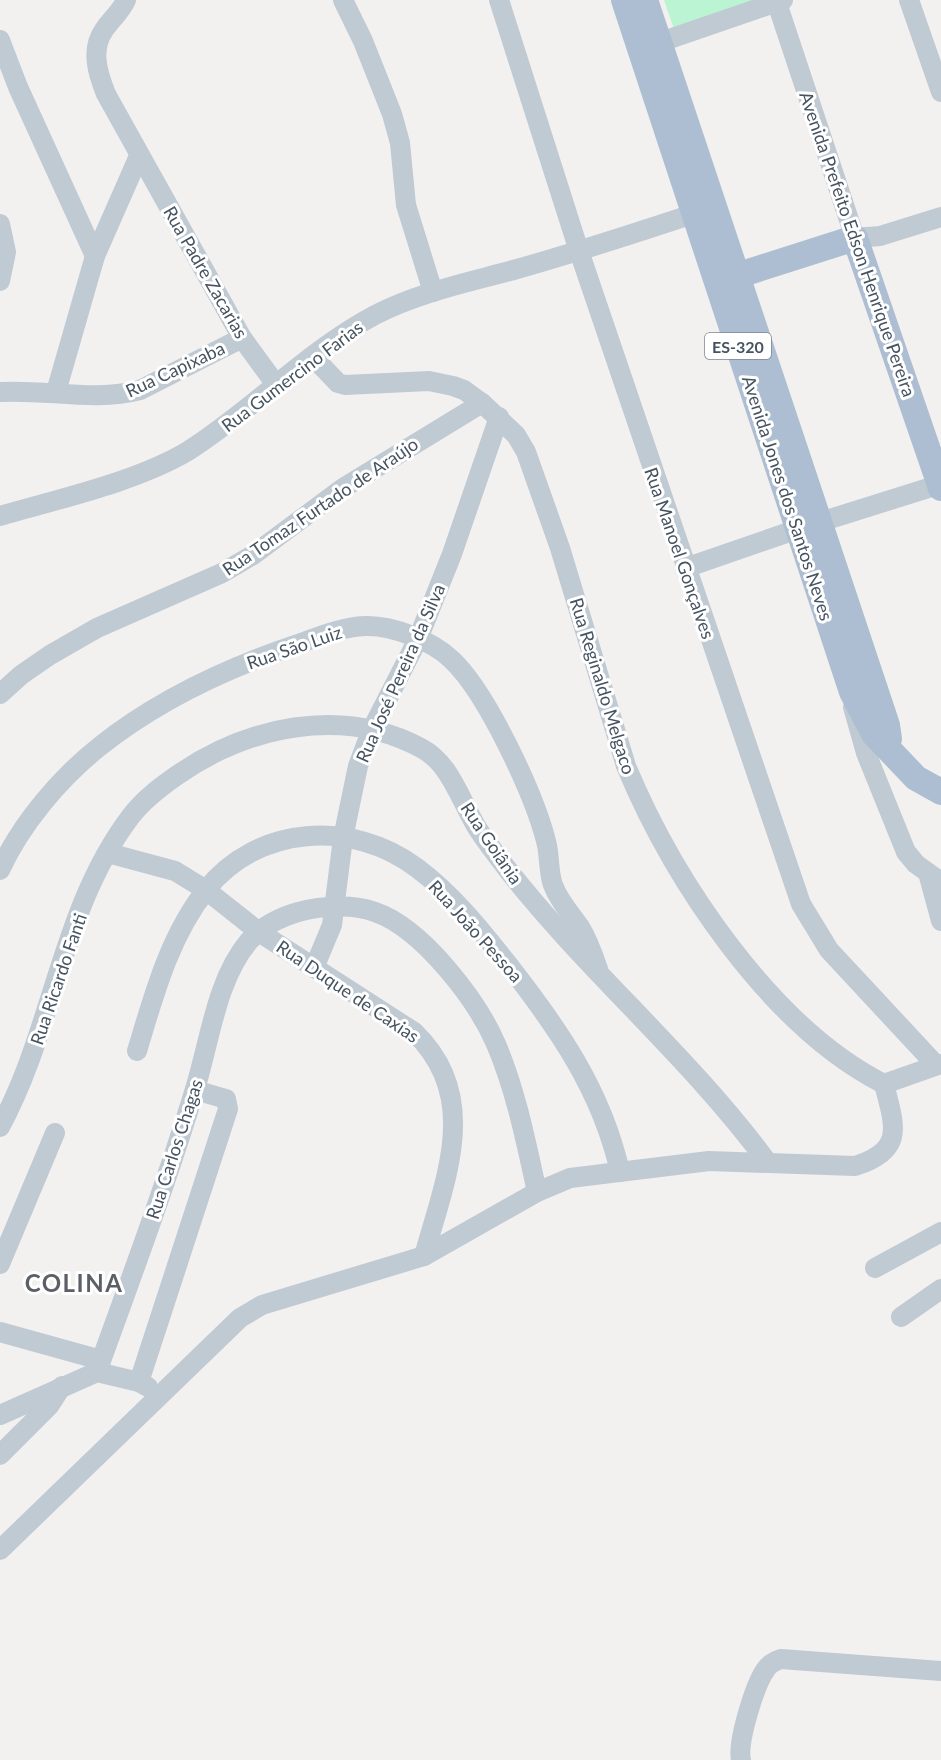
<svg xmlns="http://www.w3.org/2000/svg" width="941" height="1760" font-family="Lato,sans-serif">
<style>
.green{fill:#baf4d2}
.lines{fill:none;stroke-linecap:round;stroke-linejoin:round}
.minor{stroke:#bfcad3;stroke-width:20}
.major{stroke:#adbed2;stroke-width:26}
.labels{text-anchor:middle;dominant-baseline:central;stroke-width:6;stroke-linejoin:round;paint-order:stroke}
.shield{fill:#fff;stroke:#7e8790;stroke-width:1.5}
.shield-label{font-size:16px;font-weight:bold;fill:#465360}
.street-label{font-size:18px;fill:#465360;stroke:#fff}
.district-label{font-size:24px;font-weight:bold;letter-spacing:1.5px;fill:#5c6066;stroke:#fff}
</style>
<rect width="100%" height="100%" fill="#f3f0f0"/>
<path class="green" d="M664,0h95l-84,32z"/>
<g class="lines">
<g class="minor">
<path d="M126,0c-5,12 -15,19 -22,30 -14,20 -6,44 2,64l136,244 35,48"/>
<path d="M343,0l20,41 29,73 8,29 6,62 27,87"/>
<path d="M499,0l80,251 222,653 28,46 107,115"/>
<path d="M776,0l79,238 25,-2 61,-19"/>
<path d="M909,0l32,92"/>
<path d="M0,40l18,47 77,169"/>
<path d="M646,47l137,-47"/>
<path d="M0,224l6,28 -6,29"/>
<path d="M313,357l25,26 7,2 84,-4 24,5 11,4 18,13 34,32 10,17 34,96 66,218c48,115 145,261 258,318"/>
<path d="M0,392c47,-3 94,10 140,-2l102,-52"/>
<path d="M56,392l39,-136 44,-100"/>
<path d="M0,516c58,-17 136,-34 188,-65 65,-41 119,-100 187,-136 44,-23 95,-33 142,-46 64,-18 128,-39 191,-60"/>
<path d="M685,568l113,-39 143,-45"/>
<path d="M0,694l21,-19 29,-20 47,-27 125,-55 31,-18 90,-67 139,-85"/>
<path d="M853,707l13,46 40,99 10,12 25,18"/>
<path d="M108,853l67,18 31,19 53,42 155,100c68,65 31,147 10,224"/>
<path d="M0,870c21,-46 60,-92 99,-123 60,-48 132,-81 205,-105 19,-7 40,-15 61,-16 27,-1 68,15 87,34 35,33 82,134 94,181 4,14 2,30 7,44 6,16 17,28 27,42 8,13 13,27 18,42"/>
<path d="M928,873l13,48"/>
<path d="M314,968l18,-43 11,-87 15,-72 14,-37 46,-90 34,-85 47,-137"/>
<path d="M137,1051c17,-56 32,-114 69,-161 51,-65 146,-71 211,-22 35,26 63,61 90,95 51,65 95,128 113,209"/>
<path d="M884,1084l57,-20"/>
<path d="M0,1127c54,-99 61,-219 131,-311 12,-16 28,-28 45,-40 70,-49 165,-71 245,-28 29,15 39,51 55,78 9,15 21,29 32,44 81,103 182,187 260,293"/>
<path d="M0,1264l55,-131"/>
<path d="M875,1268l66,-36"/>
<path d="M901,1317l40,-28"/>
<path d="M0,1332l101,28"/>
<path d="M97,1372c34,-94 69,-188 98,-283 15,-48 21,-109 54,-148 19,-22 53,-33 80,-34 15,-1 32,0 46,5 47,16 102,88 121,132 20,47 30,98 41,148"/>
<path d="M139,1382l89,-273 -2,-10 -31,-9"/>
<path d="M0,1415l97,-43 42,10 9,5"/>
<path d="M0,1455l49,-49 13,-20"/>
<path d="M0,1550l240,-232 22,-13 162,-49 113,-64 33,-14 139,-17 146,5c50,-16 40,-39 29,-82"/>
<path d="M741,1760c-4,-18 14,-76 25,-91 4,-6 9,-8 15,-10l160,12"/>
</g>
<g class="major">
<path d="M624,0l228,692 22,42 42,44 25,14"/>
<path d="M645,0l242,725 2,14"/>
<path d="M720,281l135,-43 86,250"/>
</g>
</g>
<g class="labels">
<rect class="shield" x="705" y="333" width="66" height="26" rx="4.5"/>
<g class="shield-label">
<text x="738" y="346">ES-320</text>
</g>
<g class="street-label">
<text transform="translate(858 244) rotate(71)">Avenida Prefeito Edson Henrique Pereira</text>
<text transform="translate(206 272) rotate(60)">Rua Padre Zacarias</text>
<text transform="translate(175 369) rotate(-25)">Rua Capixaba</text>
<text transform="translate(292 376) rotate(-37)">Rua Gumercino Farias</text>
<text transform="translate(788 498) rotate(72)">Avenida Jones dos Santos Neves</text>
<text transform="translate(320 506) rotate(-34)">Rua Tomaz Furtado de Araújo</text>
<text transform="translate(680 553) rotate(71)">Rua Manoel Gonçalves</text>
<text transform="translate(294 647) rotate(-19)">Rua São Luiz</text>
<text transform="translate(400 673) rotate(-66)">Rua José Pereira da Silva</text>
<text transform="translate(603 686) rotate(73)">Rua Reginaldo Melgaco</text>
<text transform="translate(492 843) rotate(56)">Rua Goiânia</text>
<text transform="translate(476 931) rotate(48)">Rua João Pessoa</text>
<text transform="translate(58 979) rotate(-71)">Rua Ricardo Fanti</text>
<text transform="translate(348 991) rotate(34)">Rua Duque de Caxias</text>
<text transform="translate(174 1149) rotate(-72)">Rua Carlos Chagas</text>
</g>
<g class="district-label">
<text x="74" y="1282">COLINA</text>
</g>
</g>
</svg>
